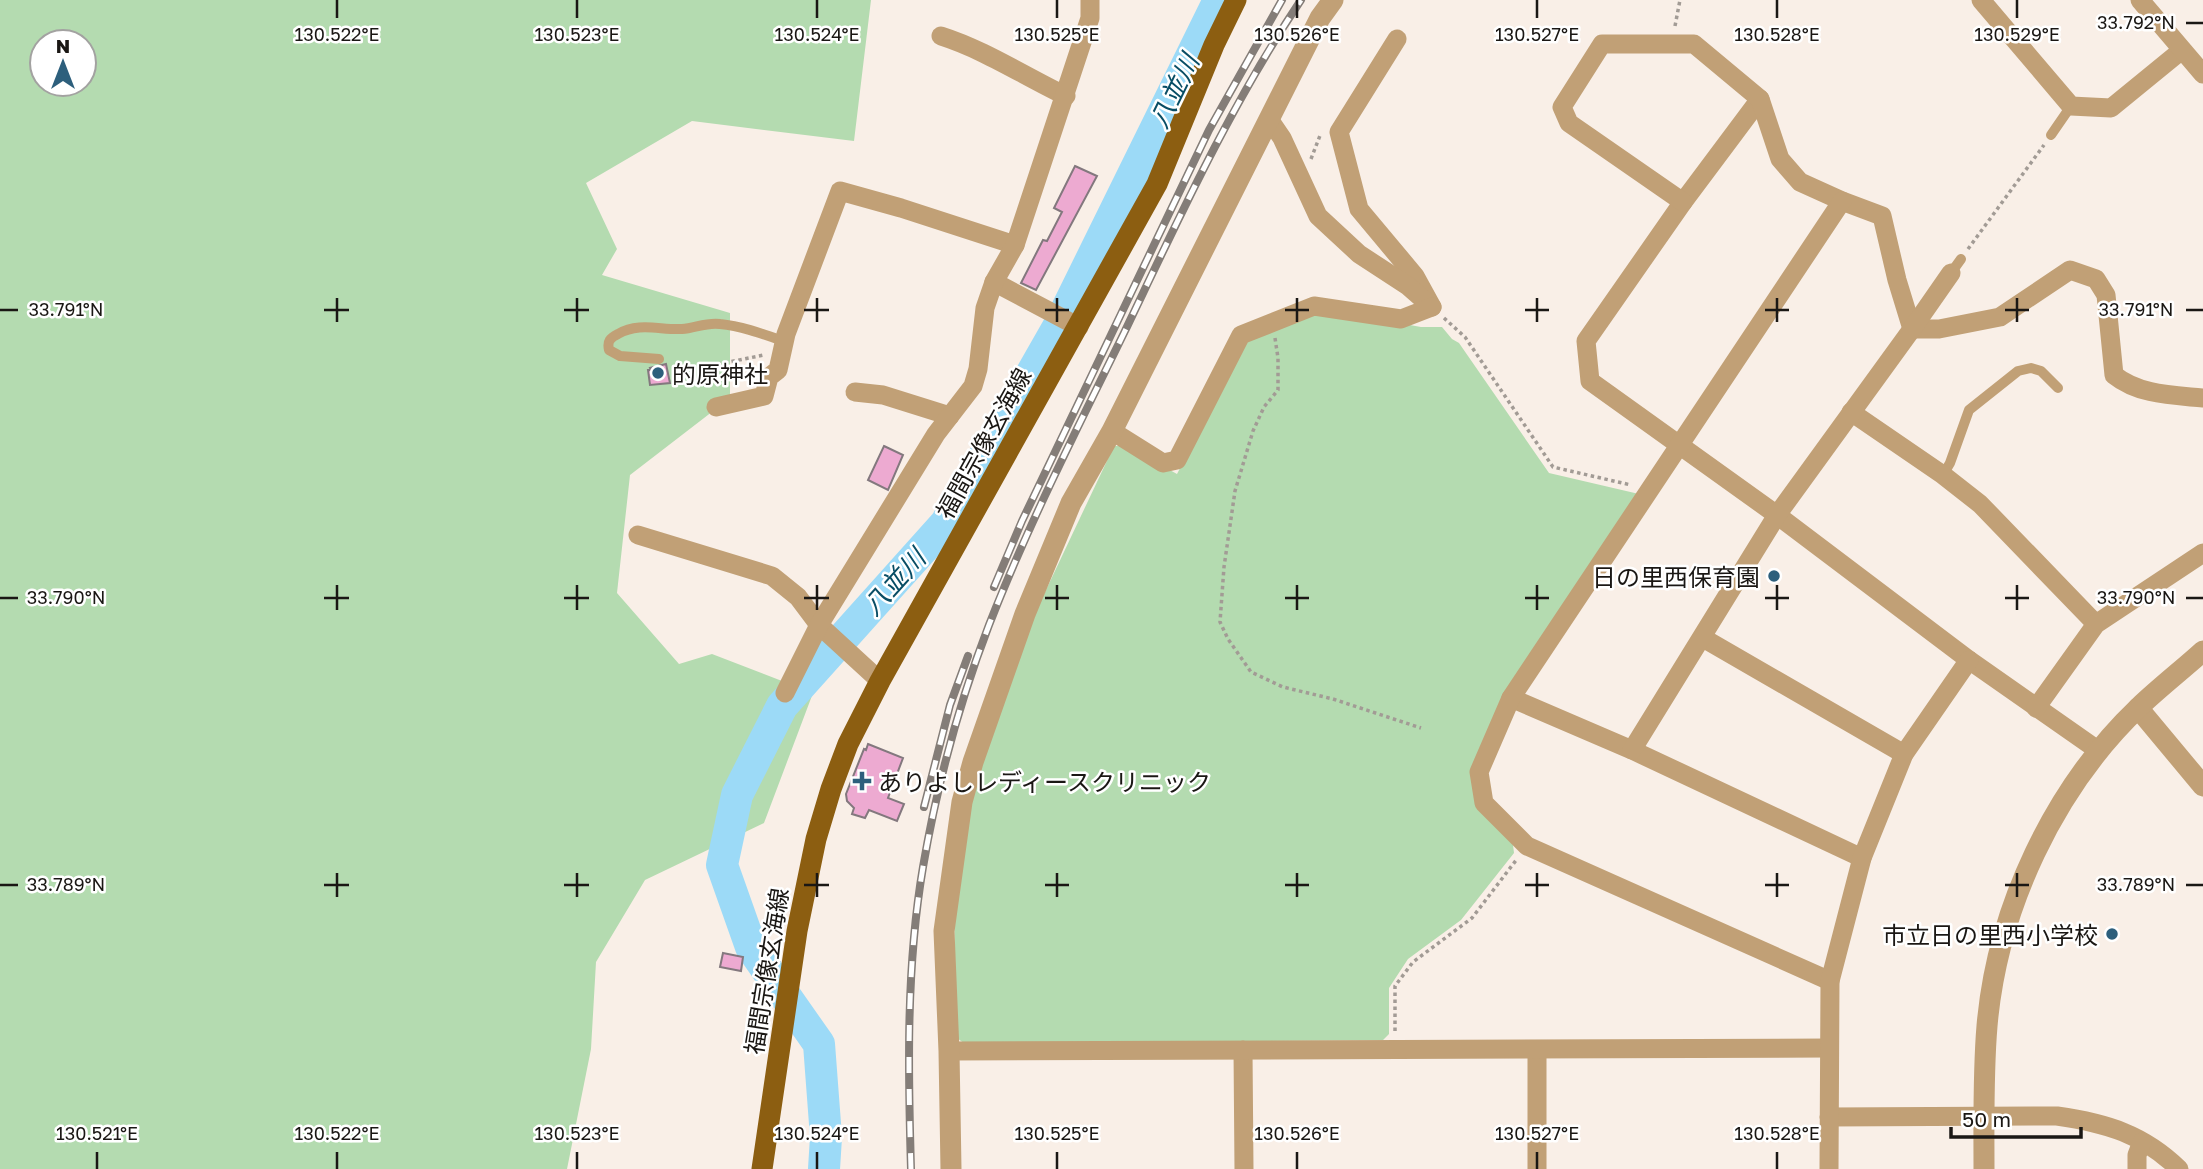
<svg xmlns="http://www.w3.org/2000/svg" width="2203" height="1169" font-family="'Golos Text','Noto Sans JP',sans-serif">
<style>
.green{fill:#b4dbb0;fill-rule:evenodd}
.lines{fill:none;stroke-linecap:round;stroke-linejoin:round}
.river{stroke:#9cdaf7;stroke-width:32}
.building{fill:#edaad1;stroke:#83787e;stroke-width:2}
.path{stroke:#a29b95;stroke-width:3.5;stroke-dasharray:3.5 3.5;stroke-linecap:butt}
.service{stroke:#c1a076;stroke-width:10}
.minor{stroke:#c1a076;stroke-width:19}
.tertiary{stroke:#c1a076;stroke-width:21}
.primary{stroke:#8c5e11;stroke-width:21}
.rail-casing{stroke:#847d78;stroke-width:8}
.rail{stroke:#fff;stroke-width:5;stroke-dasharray:16;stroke-linecap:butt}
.ticks{fill:none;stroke:#1a1714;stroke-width:2.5}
.poi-dot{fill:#2d5f7c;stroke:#fff;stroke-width:2.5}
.labels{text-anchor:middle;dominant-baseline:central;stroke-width:5;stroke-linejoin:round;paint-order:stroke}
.poi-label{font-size:24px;fill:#1a1714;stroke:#fff;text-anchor:start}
.street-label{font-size:24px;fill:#1a1714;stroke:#fff}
.water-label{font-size:26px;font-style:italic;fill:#084d65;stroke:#fff}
.ticks-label{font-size:18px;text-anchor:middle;fill:#1a1714;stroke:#fff;stroke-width:5;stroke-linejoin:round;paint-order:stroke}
</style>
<rect width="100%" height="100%" fill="#f9efe7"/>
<g class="green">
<path d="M0,0h871l-17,141 -162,-20 -106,62 31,66 -15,26 128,38v85l-100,77 -13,118 62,71 33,-10 101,39 -49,130 -119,57 -49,82 -5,87 -24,120h-567zM42,42h42v42h-42z"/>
<path d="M1326,310l95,17h21l10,12 7,4 90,130 90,21 -166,275 40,76 1,8 -53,67 -53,39 -19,29v46l-6,6 -418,4 -8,-6 -3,-122 19,-121 15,-55 49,-131 77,-163h12l51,28 69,-135z"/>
</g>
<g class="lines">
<path class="river" d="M824,1169l2,-32 -7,-93 -68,-97 -29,-82 15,-70 45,-89 164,-183 111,-194 162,-329"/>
</g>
<g class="building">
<path d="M1075,166l22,10 -61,114 -15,-7 22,-43 4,1 15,-29 -8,-4z"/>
<path d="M666,364l4,19 -20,2 -2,-15h3l-1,-2z"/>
<path d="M884,446l19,9 -15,35 -20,-10z"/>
<path d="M868,744l35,14 -15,40 16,6 -7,17 -28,-11 -4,8 -13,-4 2,-6 -7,-7 -1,-7 18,-45 2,1z"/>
<path d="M723,953l20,4 -2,14 -21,-4z"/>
</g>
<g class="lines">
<g class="path">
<path d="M1675,26l5,-26"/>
<path d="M1311,159l10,-26"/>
<path d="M1968,249l76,-104"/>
<path d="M1444,318l21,19 88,130 78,18"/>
<path d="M1275,338l3,20v32l-14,17 -11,24 -18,60 -11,76 -4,55 8,17 23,33 32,15 50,12 88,29"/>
<path d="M704,367l60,-12"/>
<path d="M1395,1031v-45l18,-24 59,-44 45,-59"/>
</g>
<g class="service">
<path d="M2051,135l20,-29"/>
<path d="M1951,273l10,-14"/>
<path d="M659,359l-39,-3 -11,-6c-2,-9 1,-12 9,-16 21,-12 41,-4 64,-5 13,-1 25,-7 38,-5 21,2 43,10 63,17"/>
<path d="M1943,475l7,-12 19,-53 49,-39 13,-3 10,3 17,17"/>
</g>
<g class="minor">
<path d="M1981,0l90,106 40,2 71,-58"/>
<path d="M2140,0l63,74"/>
<path d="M941,36c44,14 83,40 125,60"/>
<path d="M1397,39l-58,93 20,77 56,67 17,31"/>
<path d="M1760,99l-77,103 -97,139 4,40 187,134 192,145 130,91"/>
<path d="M1269,119l13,19 36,78 41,38 49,32 16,14"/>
<path d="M1683,202l-114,-79 -7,-16 40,-63h92l66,55 20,60 20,23 42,19 40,15 15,64 15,49"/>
<path d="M994,282l85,45"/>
<path d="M1912,329h27l61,-12 70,-47 26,9 10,16 8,80c25,20 58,20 89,23"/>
<path d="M855,392l28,3 67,21"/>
<path d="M716,407l48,-11 5,-19 9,-7 8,-36 54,-143 61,17 114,37"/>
<path d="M1851,412l92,63 37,29 116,120"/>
<path d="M1112,431l51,32 14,-3 64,-125 73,-29 87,13 31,-12"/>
<path d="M638,535l134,41 26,21 21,28 61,56"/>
<path d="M1703,638l201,116"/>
<path d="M785,693l34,-68 117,-191 37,-48 5,-17 7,-61 9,-26 21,-37 75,-227v-18"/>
<path d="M1511,698l121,52 230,108"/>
<path d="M2036,708l60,-84 107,-71"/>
<path d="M1632,750l145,-235 135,-186 39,-56"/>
<path d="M1830,981l-303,-135 -43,-43 -5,-31 32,-74 331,-497"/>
<path d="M1243,1050l1,119"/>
<path d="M1537,1050v119"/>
<path d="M949,1051l880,-3"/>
<path d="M1829,1117l228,-1c49,7 86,18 122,53"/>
<path d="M1829,1169l1,-188 32,-123 42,-104 65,-94"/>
<path d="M2137,1169v-14l5,-13"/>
</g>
<g class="tertiary">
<path d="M2138,708l65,78"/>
<path d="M951,1169l-2,-118 -5,-120 18,-129 11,-40 52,-148 46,-111 41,-72 208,-413 13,-18"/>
<path d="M1984,1169c0,-47 -1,-96 3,-143 10,-117 67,-238 152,-319 21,-20 43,-37 64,-56"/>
</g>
<path class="primary" d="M762,1169l35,-238 19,-92 15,-50 17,-45 32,-63 277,-497 57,-139 22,-45"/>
<g class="rail-casing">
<g id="rail">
<path d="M994,587l28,-66 187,-391 73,-130"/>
<path d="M924,807l26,-102 18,-49"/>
<path d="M911,1169c-3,-100 -5,-202 12,-302 14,-82 36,-164 66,-242 39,-100 88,-196 135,-292 54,-113 107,-229 177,-333"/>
</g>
</g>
<use href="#rail" class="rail"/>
</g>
<path class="ticks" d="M337,0v18M577,0v18M817,0v18M1057,0v18M1297,0v18M1537,0v18M1777,0v18M2017,0v18M2186,23h17M337,298v24M577,298v24M817,298v24M1057,298v24M1297,298v24M1537,298v24M1777,298v24M2017,298v24M0,310h18M324,310h25M564,310h25M804,310h25M1045,310h24M1285,310h24M1525,310h24M1765,310h24M2005,310h24M2186,310h17M337,585v25M577,585v25M817,585v25M1057,585v25M1297,585v25M1537,585v25M1777,585v25M2017,585v25M0,598h18M324,598h25M564,598h25M804,598h25M1045,598h24M1285,598h24M1525,598h24M1765,598h24M2005,598h24M2186,598h17M337,873v24M577,873v24M817,873v24M1057,873v24M1297,873v24M1537,873v24M1777,873v24M2017,873v24M0,885h18M324,885h25M564,885h25M804,885h25M1045,885h24M1285,885h24M1525,885h24M1765,885h24M2005,885h24M2186,885h17M97,1152v17M337,1152v17M577,1152v17M817,1152v17M1057,1152v17M1297,1152v17M1537,1152v17M1777,1152v17"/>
<g class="poi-dot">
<circle cx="658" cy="373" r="7"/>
<circle cx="1774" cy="576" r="7"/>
<path d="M858.5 770.5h7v7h7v7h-7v7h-7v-7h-7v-7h7z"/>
<circle cx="2112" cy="934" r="7"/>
</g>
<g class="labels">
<g class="poi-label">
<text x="672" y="373">的原神社</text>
<text x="1760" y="576" text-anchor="end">日の里西保育園</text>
<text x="878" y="781">ありよしレディースクリニック</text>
<text x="2098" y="934" text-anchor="end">市立日の里西小学校</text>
</g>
<g class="street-label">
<text transform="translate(983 443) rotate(-61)">福間宗像玄海線</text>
<text transform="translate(766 971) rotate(-81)">福間宗像玄海線</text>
</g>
<g class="water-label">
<text transform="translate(1174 91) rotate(-64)">八並川</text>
<text transform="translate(894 582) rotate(-48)">八並川</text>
</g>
</g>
<g class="ticks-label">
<text x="2136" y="29">33.792°N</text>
<text x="337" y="41">130.522°E</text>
<text x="577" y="41">130.523°E</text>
<text x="817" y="41">130.524°E</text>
<text x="1057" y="41">130.525°E</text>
<text x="1297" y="41">130.526°E</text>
<text x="1537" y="41">130.527°E</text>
<text x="1777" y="41">130.528°E</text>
<text x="2017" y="41">130.529°E</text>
<text x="66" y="316">33.791°N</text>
<text x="2136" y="316">33.791°N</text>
<text x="66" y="604">33.790°N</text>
<text x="2136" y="604">33.790°N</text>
<text x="66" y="891">33.789°N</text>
<text x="2136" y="891">33.789°N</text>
<text x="97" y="1140">130.521°E</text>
<text x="337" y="1140">130.522°E</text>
<text x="577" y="1140">130.523°E</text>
<text x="817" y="1140">130.524°E</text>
<text x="1057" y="1140">130.525°E</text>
<text x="1297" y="1140">130.526°E</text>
<text x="1537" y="1140">130.527°E</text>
<text x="1777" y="1140">130.528°E</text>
</g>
<g transform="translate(63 63)"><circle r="33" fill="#ffffff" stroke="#a3a2a1" stroke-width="2"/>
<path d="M0-5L12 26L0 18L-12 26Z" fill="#2d5f7c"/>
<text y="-10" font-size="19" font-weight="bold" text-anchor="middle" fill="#1a1714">N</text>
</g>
<path d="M1951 1127v10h130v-10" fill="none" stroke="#1a1714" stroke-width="3.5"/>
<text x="1962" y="1127" font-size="21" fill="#1a1714" stroke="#ffffff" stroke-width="5" paint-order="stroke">50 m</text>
</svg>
